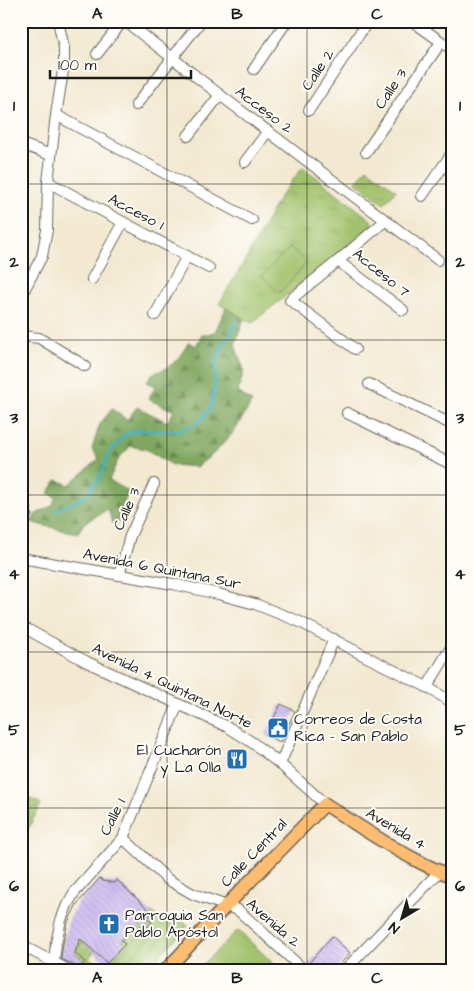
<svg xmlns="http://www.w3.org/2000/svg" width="474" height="991" font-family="'Architects Daughter',sans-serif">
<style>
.forest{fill:url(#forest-firs);stroke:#4e623e}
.park{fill:url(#park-tufts);stroke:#5e6f44}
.garden{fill:url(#garden-furrows);stroke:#5e6f44}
.pitch{fill:#a1c26c;stroke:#5e6f44}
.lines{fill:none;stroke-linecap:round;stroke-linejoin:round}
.stream{stroke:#43b2bd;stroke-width:3}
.building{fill:url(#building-back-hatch)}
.minor-casing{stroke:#67645b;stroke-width:12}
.major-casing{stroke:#67645b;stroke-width:15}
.minor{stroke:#fff;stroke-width:10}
.major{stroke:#fdbc70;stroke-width:12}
.grid{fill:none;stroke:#1c1c1c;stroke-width:1;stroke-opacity:0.55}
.labels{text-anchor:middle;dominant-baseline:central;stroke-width:4;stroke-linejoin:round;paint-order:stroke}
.street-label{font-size:15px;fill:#1c1c1c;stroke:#fdfcf7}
.poi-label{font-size:15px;fill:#1c1c1c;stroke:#fdfcf7;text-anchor:start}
.neatline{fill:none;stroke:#1c1c1c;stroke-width:2}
.grid-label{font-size:16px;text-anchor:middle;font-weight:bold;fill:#1c1c1c}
</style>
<defs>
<pattern id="forest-firs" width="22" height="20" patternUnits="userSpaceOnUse" patternTransform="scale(1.25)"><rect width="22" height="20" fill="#80a860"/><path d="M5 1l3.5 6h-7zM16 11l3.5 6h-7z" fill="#68884e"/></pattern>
<pattern id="park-tufts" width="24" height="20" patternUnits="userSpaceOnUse" patternTransform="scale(1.25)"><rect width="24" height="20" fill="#a1c26c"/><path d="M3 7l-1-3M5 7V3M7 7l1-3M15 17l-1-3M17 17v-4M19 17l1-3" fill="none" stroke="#8aa65d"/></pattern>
<pattern id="garden-furrows" width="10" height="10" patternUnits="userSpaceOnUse" patternTransform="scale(1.25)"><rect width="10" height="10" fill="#a1c26c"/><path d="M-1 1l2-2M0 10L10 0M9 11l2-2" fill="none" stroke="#8aa65d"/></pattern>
<pattern id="building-back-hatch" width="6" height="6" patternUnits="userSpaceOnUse" patternTransform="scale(1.25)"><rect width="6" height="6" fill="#cbb9f1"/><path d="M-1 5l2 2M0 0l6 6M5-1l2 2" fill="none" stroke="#ae9ece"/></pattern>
</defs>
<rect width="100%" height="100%" fill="#fdfcf7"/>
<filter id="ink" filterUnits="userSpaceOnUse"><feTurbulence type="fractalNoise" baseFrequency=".02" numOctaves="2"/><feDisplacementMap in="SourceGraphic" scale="10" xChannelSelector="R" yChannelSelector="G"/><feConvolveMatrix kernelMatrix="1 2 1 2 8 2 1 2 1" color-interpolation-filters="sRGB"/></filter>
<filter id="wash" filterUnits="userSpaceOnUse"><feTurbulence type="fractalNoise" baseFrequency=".0096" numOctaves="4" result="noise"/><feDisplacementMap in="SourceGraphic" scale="20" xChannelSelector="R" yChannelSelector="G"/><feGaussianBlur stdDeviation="1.12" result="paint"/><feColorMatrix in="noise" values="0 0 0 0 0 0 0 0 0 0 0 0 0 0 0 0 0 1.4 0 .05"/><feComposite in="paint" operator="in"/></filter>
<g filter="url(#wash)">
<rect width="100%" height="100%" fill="#f3e9d1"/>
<path class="forest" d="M226,308l18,10 -9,27 9,25 -6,22 14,10 -18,30 -21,22 -17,13 -24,-2 -26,-16 -15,-3 -12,12 -10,22 19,11 -11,33 -5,-1 -4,-14 -24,14 -7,11 -46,-12 5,-8 16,-8 4,-9 -8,-4 9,-13 12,5 30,-26 -7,-10 8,-25 12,-15 15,11 10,-13 30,15 7,-11 -26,-12 8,-13 -9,-4 5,-8c21,-7 26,-14 37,-32l7,4 6,-11 13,-3z"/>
<g class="park">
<path d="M303,167l68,53 2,6 -121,97 -33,-19 30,-50 30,-56z"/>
<path d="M367,168l29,22 -12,14 -28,-22z"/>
<path d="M21,794l20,10 -17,33 -3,-2z"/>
</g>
<path class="garden" d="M152,913l20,12 7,-9 9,10 -42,44h-68l7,-8 -10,-9 2,-6v-11l17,15 -5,7 10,8 5,-5 3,3 18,-20 -4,-3 12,-14 3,3 5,-5 4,4 7,-7 -5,-4z"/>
<g class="pitch">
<path d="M290,247l17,16 -28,30 -17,-17z"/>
<path d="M238,930l42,40h-83z"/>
</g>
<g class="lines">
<path class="stream" d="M56,510l18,-8 12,-7 14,-18 10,-25 16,-18 13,-4 21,1 23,-1 18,-10 10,-13 4,-20v-21l6,-18 9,-12 7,-16"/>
</g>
<g id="blocks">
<g class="building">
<path d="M21,502l11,6 -2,4 3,2 -12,19z"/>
<path d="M281,704l14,7 -15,31 -15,-7z"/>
<path d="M100,878l3,3 12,2 2,-3 35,33 -5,5 5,4 -7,7 -4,-4 -5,5 -3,-3 -12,14 4,3 -18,19 -27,-24 -5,14 10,9 -7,8h-3l-3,-6 -11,-5 2,-15 5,-22 9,-18z"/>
<path d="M332,936l18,17 -15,17h-21l-6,-6z"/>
</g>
</g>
</g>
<g filter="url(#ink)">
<use href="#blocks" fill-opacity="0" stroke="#67645b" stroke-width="1"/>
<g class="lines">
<g class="minor-casing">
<g id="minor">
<path d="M125,21l95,74 218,165"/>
<path d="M412,21l41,29"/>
<path d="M97,54l26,-33"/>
<path d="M254,69l33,-48"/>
<path d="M136,105l65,-84"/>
<path d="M309,110l59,-89"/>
<path d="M56,115l196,105"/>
<path d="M188,136l32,-41"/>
<path d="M21,144l30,11"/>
<path d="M366,152l75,-110"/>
<path d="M245,162l23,-31"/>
<path d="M48,182l161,86"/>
<path d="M422,196l31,-44"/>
<path d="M386,220l-48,41 65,49"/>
<path d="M338,261l-48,39 65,49"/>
<path d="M92,279l31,-57"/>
<path d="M21,296l21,-40 5,-26 1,-48 8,-67 8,-50v-17l-6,-27"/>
<path d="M155,315l32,-59"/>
<path d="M21,336l18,2 46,28"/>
<path d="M369,384l84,41"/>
<path d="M347,413l106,52"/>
<path d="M21,558l152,26 45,10 37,10 43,17 65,34 64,32 26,16"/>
<path d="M119,575l11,-39 24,-52"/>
<path d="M21,626l66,36 141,65 25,16 27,21 45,40"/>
<path d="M427,687l26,-43"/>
<path d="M280,764l54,-125"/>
<path d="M123,838l44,41 26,15 45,16 66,60"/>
<path d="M21,945l47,25"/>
<path d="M54,962l2,-19 5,-23 6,-15 7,-12 49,-55 55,-134"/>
<path d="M345,970l94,-98"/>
</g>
</g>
<g class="major-casing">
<path id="major" d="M166,970l60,-64 99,-102c29,19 58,39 89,55 13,7 25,13 39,17"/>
</g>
<use href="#minor" class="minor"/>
<use href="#major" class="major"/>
</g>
</g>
<path class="grid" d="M167,21v949M307,21v949M21,184h432M21,340h432M21,495h432M21,652h432M21,808h432"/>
<defs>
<g id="civic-square" transform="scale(1.125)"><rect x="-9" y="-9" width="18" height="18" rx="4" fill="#1f6fb2" stroke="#fdfcf7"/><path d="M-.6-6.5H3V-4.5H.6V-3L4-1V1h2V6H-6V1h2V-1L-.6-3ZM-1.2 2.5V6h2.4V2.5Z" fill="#fff"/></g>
<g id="restaurant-square" transform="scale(1.125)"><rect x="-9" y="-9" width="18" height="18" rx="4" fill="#1f6fb2" stroke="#fdfcf7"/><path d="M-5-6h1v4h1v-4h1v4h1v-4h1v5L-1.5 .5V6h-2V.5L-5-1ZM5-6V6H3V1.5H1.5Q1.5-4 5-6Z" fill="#fff"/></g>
<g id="church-square" transform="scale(1.125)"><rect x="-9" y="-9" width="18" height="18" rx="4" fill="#1f6fb2" stroke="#fdfcf7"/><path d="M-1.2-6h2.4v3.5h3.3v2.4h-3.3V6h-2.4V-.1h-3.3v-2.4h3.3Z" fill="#fff"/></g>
</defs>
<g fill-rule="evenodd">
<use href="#civic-square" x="278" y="728"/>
<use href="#restaurant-square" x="237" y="759"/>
<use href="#church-square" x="109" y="924"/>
</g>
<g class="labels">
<g class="street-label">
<text transform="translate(318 70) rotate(-56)">Calle 2</text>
<text transform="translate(391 89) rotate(-56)">Calle 3</text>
<text transform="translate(264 110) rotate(37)">Acceso 2</text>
<text transform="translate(136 212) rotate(28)">Acceso 1</text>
<text transform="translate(381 273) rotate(39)">Acceso 7</text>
<text transform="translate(127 509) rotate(-66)">Calle 3</text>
<text transform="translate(162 569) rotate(11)">Avenida 6 Quintana Sur</text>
<text transform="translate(172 686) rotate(26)">Avenida 4 Quintana Norte</text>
<text transform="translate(113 817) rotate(-63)">Calle 1</text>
<text transform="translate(396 829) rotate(31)">Avenida 4</text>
<text transform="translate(254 853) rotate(-46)">Calle Central</text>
<text transform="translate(273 923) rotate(41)">Avenida 2</text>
</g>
<g class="poi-label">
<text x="294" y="719">Correos de Costa<tspan x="294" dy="17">Rica - San Pablo</tspan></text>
<text x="221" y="750" text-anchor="end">El Cucharón<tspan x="221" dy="17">y La Olla</tspan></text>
<text x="125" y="915">Parroquia San<tspan x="125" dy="17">Pablo Apóstol</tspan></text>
</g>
</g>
<rect width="474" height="991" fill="none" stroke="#fdfcf7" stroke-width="55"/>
<g transform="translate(402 918) rotate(218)" stroke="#fdfcf7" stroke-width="4" paint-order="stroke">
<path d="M0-4L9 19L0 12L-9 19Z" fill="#1c1c1c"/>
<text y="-8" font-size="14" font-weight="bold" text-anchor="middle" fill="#1c1c1c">N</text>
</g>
<path d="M50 70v8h141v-8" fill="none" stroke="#1c1c1c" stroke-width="2.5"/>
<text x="58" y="70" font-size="15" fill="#1c1c1c" stroke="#fdfcf7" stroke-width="4" paint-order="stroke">100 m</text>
<rect x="28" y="28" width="418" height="936" class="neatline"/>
<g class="grid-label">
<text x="97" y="19">A</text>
<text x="237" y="19">B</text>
<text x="377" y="19">C</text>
<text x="14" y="111">1</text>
<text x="460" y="111">1</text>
<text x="14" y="267">2</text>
<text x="460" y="267">2</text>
<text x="14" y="423">3</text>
<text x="460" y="423">3</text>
<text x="14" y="579">4</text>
<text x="460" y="579">4</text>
<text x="14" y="735">5</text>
<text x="460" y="735">5</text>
<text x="14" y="891">6</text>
<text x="460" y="891">6</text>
<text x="97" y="983">A</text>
<text x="237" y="983">B</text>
<text x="377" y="983">C</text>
</g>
</svg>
